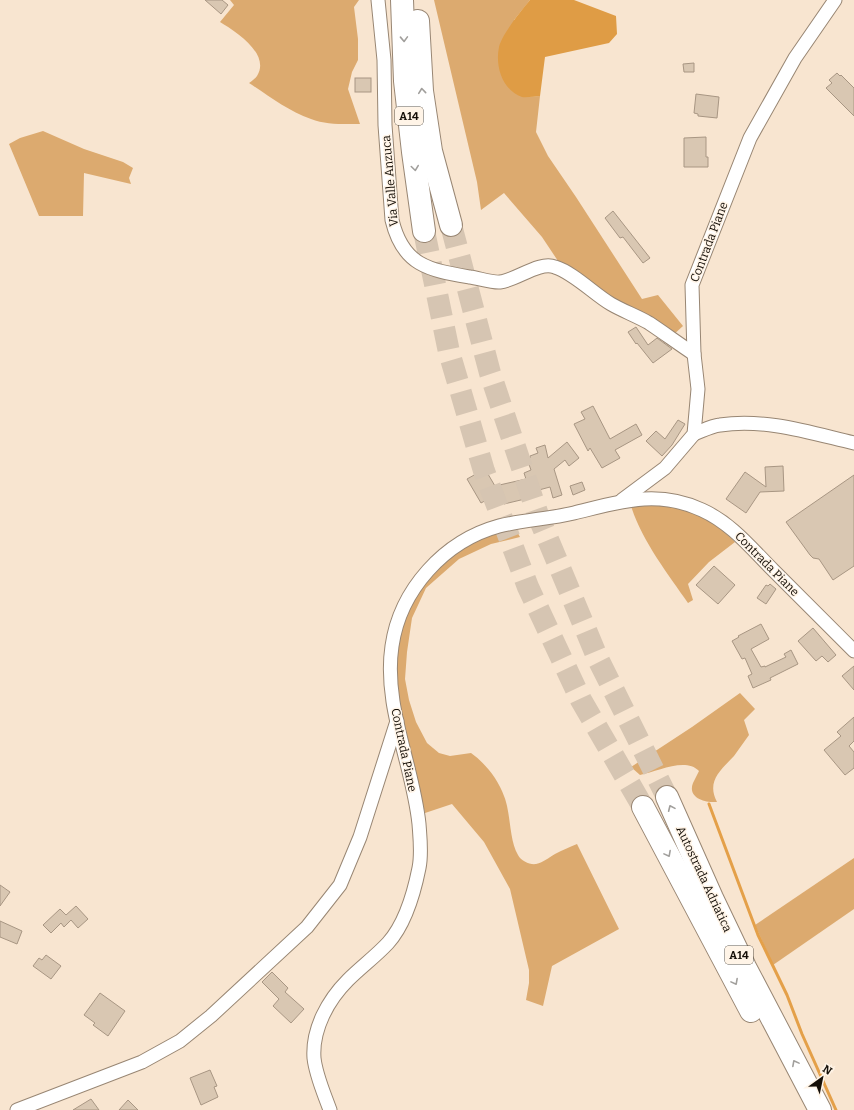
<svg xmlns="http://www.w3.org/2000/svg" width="854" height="1110" font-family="Bitter,serif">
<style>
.green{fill:#dcaa6f}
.forest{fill:#df9c45}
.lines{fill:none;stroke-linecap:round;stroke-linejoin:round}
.stream{stroke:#e4a049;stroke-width:3}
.building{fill:#d9c7b2;stroke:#a89683}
.motorway-tunnel{stroke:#d6c5b2;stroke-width:22;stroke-dasharray:22 11;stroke-linecap:butt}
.minor-casing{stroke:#988673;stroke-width:15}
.motorway-casing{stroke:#988673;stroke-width:24}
.minor{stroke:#fff;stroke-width:13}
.motorway{stroke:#fff;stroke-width:22}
.oneway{stroke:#a19f9c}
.labels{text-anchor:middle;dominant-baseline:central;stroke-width:3;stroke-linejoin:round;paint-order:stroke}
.shield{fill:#fff4e7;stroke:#5b544b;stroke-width:1}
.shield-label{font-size:11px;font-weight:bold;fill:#150f08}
.street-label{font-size:12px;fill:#150f08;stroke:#fff4e7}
</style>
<rect width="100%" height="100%" fill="#f8e5d0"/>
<g class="green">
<path d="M230,0h129l-5,7 4,32v21l-6,12 -4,17 12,35c-16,0 -34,1 -49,-5 -23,-8 -42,-23 -62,-36 3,-2 6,-4 8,-7 14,-22 -22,-45 -37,-54l14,-17z"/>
<path d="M434,0h96l-16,20 9,77 17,-1 -4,36 12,24 28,41 66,102 16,-4 25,31 -11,10 -32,-19 -82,-56 -16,-24 -38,-44 -23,17 -4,-28z"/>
<path d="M43,131l41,18 39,13 10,6 -4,10 2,6 -47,-11 -1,43h-44l-30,-72 11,-6z"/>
<path d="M656,504c35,6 54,13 79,38l-26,20 -21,22 5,16 -5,3c-20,-29 -46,-62 -57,-97z"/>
<path d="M514,526l6,11 -29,7 -32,15 -33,29 -14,30 -5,34 -2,27 4,21 7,22 11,21 12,10 11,3 21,-3c14,10 27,26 33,43 7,17 5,44 14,59 3,6 12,10 18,9 8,-2 12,-6 19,-10 7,-4 15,-7 22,-10l42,85 -67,37 -9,40 -17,-6 3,-17v-13l-19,-81 -26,-47 -32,-38 -27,9 -25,-101 -8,-47 7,-40 26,-47 48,-41z"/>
<path d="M740,693l15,16 -11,11 5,15c-5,7 -10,14 -15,21 -13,14 -28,25 -17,46 -11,1 -30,-4 -24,-19 2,-4 4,-8 6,-12 -14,-14 -42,1 -59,4l-9,-8 61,-40z"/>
<path d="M854,858v51l-81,56 -18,-40z"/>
</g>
<path class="forest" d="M530,0h44l42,16 1,18 -8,9 -64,14 -5,39c-5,0 -13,2 -18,1 -20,-7 -27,-31 -23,-50 3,-13 22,-36 31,-47z"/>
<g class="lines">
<path class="stream" d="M709,804l49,131 29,60 15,39 34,76"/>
</g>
<g class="building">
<path d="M205,0h17l6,5 -7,9z"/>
<path d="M694,63v9h-10l-1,-8z"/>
<path d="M837,73l3,3 1,-1 13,13v28l-28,-28 6,-5 -3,-3z"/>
<rect x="355" y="78" width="16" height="14"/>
<path d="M696,94l23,3 -2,21 -19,-2v-2l-4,-1z"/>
<path d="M706,137v20h2v10h-24v-29z"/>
<path d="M613,211l37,47 -7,5 -20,-26 -3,1 -15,-20z"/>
<path d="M636,327l12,18 9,-7 15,11 -19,14 -16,-20 -1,1 -8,-12z"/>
<path d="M593,406l17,33 26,-15 6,11 -27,15 5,8 -18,10 -12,-20 -2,3 -14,-27 11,-5 -4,-7z"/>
<path d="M678,420l7,4 -13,21 -10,11 -16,-15 10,-10 9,8z"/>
<path d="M567,442l12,16 -10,8 -4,-6 -11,9 8,26 -9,3 -3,-11 -26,7 1,5 -21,5 -3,-12 -20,11 -14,-24 18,-10 10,17 31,-7 -2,-6 7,-3 -4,-11 3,-1v-2l8,-3 -2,-5 9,-3 3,13z"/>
<path d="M783,466l1,25 -24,1 -14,21 -20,-14 19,-27 21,15 -1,-20z"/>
<path d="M854,475v91l-21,14 -14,-21 -6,-1 -3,-3 -24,-33z"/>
<path d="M582,482l3,8 -12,5 -3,-9z"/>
<path d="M714,566l21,19 -17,19 -22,-19z"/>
<path d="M770,584l6,5 -10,15 -9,-6 9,-13 2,1z"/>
<path d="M761,624l8,15 -18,10 10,18 4,-1v1l21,-10 -2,-3 7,-4 7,14 -28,14 1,2 -18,8 -5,-12 4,-2 -7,-16 -3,1 -10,-18 7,-4 -1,-1z"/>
<path d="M813,628l23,27 -8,7 -6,-6 -6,5 -18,-20z"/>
<path d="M854,666v24l-12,-14z"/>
<path d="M854,717v24l-5,5 5,6v16l-9,7 -21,-25 17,-14 -4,-4z"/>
<path d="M0,885l10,7 -10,14z"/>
<path d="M76,906l12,13 -10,9 -7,-8 -7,7 -3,-4 -10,10 -8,-8 17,-16 6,6z"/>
<path d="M0,921l22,10 -5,13 -17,-7z"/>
<path d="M46,955l15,11 -10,13 -18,-13 6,-8 3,2z"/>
<path d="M272,972l16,16 -3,4 19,17 -13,14 -18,-17 6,-7 -17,-17z"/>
<path d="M100,993l25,18 -17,25 -15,-11 2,-2 -11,-8z"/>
<path d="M210,1070l7,16 -3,1 4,10 -17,8 -11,-27z"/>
<path d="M91,1099l8,11h-26z"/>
<path d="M128,1100l10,10h-19z"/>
</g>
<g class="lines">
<g class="motorway-tunnel">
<path d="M451,225l39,148 49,145 59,141 69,138"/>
<path d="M424,231l25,121 35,119 44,116 53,113 62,107"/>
</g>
<g class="minor-casing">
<g id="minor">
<path d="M378,0l6,60 1,65 7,95c11,46 37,50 78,57 8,1 23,6 30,5 17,-2 39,-21 55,-15 19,6 39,27 56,37 12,7 26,12 38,19 15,10 30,21 45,31"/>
<path d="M694,434c8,-3 17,-8 26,-9 45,-7 91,8 134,18"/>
<path d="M622,500l43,-32 29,-34 4,-45 -4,-35 -2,-69 58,-147 45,-80 40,-58"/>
<path d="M17,1110l125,-48 38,-21 31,-25 96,-89 33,-42 20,-48 37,-116"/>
<path d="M330,1110c-6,-17 -14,-34 -16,-52 -2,-29 14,-58 34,-78 13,-13 28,-24 40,-37 18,-20 26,-50 31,-75 3,-14 1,-30 0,-44 -6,-59 -36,-118 -27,-178 8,-56 52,-105 107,-120 24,-6 50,-7 75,-13 45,-11 83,-24 128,-3 29,13 49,38 71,60 27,27 54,54 81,81"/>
</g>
</g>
<g class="motorway-casing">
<g id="motorway">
<path d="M402,0l3,81 8,71 11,79"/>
<path d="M418,21l4,70 9,60 20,74"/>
<path d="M667,797l45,101 33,69 75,143"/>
<path d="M643,807l108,204"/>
</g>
</g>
<use href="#minor" class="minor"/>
<use href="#motorway" class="motorway"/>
</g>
<defs><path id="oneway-chevron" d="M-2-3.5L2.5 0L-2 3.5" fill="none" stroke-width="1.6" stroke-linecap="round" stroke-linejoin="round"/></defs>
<g class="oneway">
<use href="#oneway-chevron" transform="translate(404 39) rotate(88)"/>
<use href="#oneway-chevron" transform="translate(422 91) rotate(-96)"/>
<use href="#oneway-chevron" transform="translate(415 168) rotate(82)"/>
<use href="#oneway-chevron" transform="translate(671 808) rotate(-114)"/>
<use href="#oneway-chevron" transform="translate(668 854) rotate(62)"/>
<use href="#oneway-chevron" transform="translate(735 982) rotate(62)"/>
<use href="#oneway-chevron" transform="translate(795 1063) rotate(-118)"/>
</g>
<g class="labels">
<g class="shield">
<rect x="395" y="107" width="28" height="18" rx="3"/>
<rect x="725" y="946" width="28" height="18" rx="3"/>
</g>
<g class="shield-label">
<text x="409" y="116">A14</text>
<text x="739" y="955">A14</text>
</g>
<g class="street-label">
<text transform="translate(390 181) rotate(-95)">Via Valle Anzuca</text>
<text transform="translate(709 242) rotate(-69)">Contrada Piane</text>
<text transform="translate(767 564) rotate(45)">Contrada Piane</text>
<text transform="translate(404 750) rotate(78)">Contrada Piane</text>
<text transform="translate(704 879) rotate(65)">Autostrada Adriatica</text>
</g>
</g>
<g transform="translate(822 1078) rotate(33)" stroke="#fff4e7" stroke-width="3" paint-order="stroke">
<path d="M0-3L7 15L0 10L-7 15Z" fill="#150f08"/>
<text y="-6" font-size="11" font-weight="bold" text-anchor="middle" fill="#150f08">N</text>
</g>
</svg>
